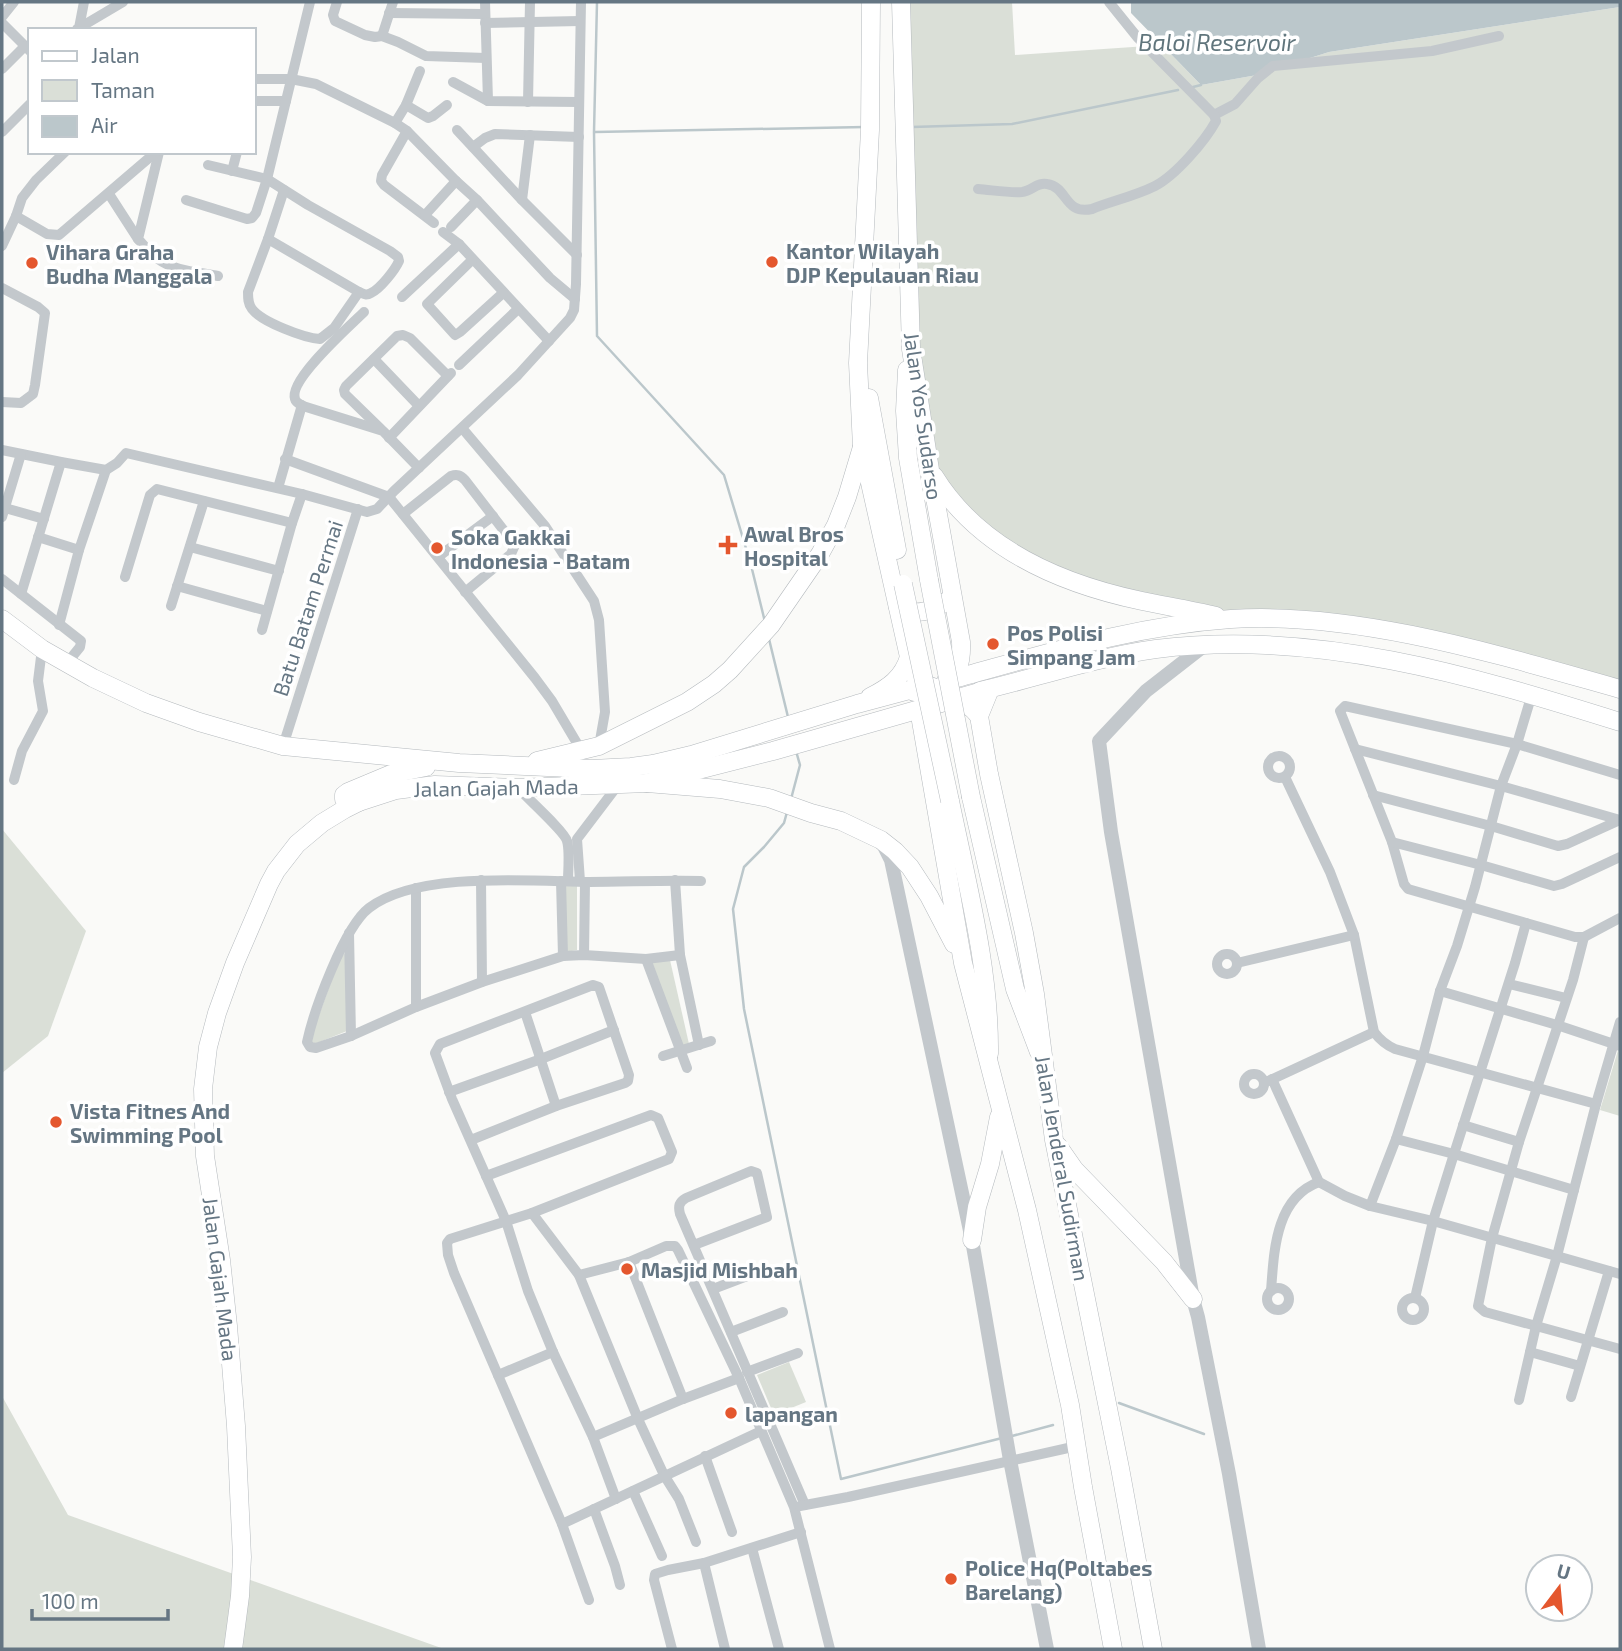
<svg xmlns="http://www.w3.org/2000/svg" width="1622" height="1651" font-family="'Exo 2',sans-serif">
<style>
.green{fill:#dadfd7}
.water{fill:#bbc7cb}
.lines{fill:none;stroke-linecap:round;stroke-linejoin:round}
.stream{stroke:#bbc7cb;stroke-width:2.5}
.primary-casing{stroke:#b5babe;stroke-width:19}
.trunk-casing{stroke:#b4b9bd;stroke-width:19}
.minor{stroke:#c3c8cc;stroke-width:10}
.tertiary{stroke:#c3c8cc;stroke-width:14}
.primary{stroke:#fff;stroke-width:18}
.trunk{stroke:#fff;stroke-width:18}
.primary-bridge-casing{stroke:#b5babe;stroke-width:19;stroke-linecap:butt}
.primary-bridge{stroke:#fff;stroke-width:18}
.poi-dot{fill:#e4572e;stroke:#fff;stroke-width:2.5}
.labels{text-anchor:middle;dominant-baseline:central;stroke-width:7;stroke-linejoin:round;paint-order:stroke}
.poi-label{font-size:21px;font-weight:bold;fill:#657683;stroke:#fff;text-anchor:start}
.street-label{font-size:21px;fill:#657683;stroke:#fff}
.water-label{font-size:23px;font-style:italic;fill:#60757c;stroke:#fff}
</style>
<rect width="100%" height="100%" fill="#fafaf8"/>
<g class="green">
<path d="M901,2h111l3,53 147,-10 39,40 56,-10 72,-23 291,-45v690l-185,-50 -122,-22 -128,-8 -153,-54 -68,-59 -39,-48z"/>
<path d="M2,829l84,102 -38,105 -46,37z"/>
<path d="M557,885h20v65l-17,3z"/>
<path d="M346,952l1,79 -35,14 -2,-5 29,-80z"/>
<path d="M670,960l19,84 -10,3 -31,-84z"/>
<path d="M1619,1047h1v69l-20,-6z"/>
<path d="M789,1362l17,40 -32,13 -17,-40z"/>
<path d="M2,1396l66,119 376,134h-442z"/>
</g>
<path class="water" d="M1131,2h489v5l-291,45 -72,23 -56,10 -70,-72z"/>
<g class="lines">
<g class="stream">
<path d="M597,2l-3,130 3,204 127,139 27,90 14,57"/>
<path d="M1193,87l8,-2"/>
<path d="M912,127l100,-3 166,-34"/>
<path d="M595,132l270,-5"/>
<path d="M769,639l19,78"/>
<path d="M791,799l9,-34 -4,-14"/>
<path d="M787,812l-3,11 -20,24 -20,20 -11,42 11,100 97,470 161,-41"/>
<path d="M1119,1403l85,31"/>
<path d="M1012,1436l41,-11"/>
</g>
<g class="primary-casing">
<g id="primary">
<path d="M901,2l10,347 19,121 31,172c1,22 -3,32 -20,47"/>
<path d="M907,370l-2,41 3,47 21,122"/>
<path d="M869,398l28,152"/>
<path d="M934,476c45,73 127,108 208,125 24,5 49,9 74,15"/>
<path d="M898,607c16,10 35,4 49,-6"/>
<path d="M909,657c5,22 5,24 27,31"/>
<path d="M946,681c96,-26 185,-55 285,-62 127,-8 268,36 389,70"/>
<path d="M980,691c59,-14 117,-34 176,-42 159,-20 314,26 464,73"/>
<path d="M870,697c18,-9 33,-19 39,-40l-47,-210 -4,-84 12,-233 1,-128"/>
<path d="M971,797l44,192 24,63"/>
<path d="M950,801c17,83 40,168 39,253"/>
<path d="M233,1649l7,-53 2,-39 -6,-131 -8,-100 -7,-66 -16,-104 -2,-67 5,-42 9,-34 18,-50 34,-79 7,-13 21,-27 25,-21 23,-14 14,-7 37,-12 39,-5 83,3 129,-5 126,-32 217,-62"/>
</g>
</g>
<g class="trunk-casing">
<g id="trunk">
<path d="M2,619l40,30 51,29 53,25 53,19 84,24 176,17 133,6 39,-2 22,-3 38,-9 166,-51 71,-19"/>
<path d="M990,689l-11,27 10,58 35,159 11,61 19,146 66,328 33,181"/>
<path d="M914,692c24,0 49,4 65,24"/>
<path d="M931,706l-10,15 42,242 64,247 43,195 13,82 30,162"/>
<path d="M537,761l62,-15 88,-44 27,-18 16,-14 41,-45 49,-71 16,-29 11,-28 15,-50"/>
<path d="M647,783l73,6 49,9 42,15 30,8 40,19 14,11 15,16 19,29 25,48"/>
<path d="M359,802h-13l-2,-3v-4l4,-3 43,-18 35,-7"/>
<path d="M1058,1146l16,23 90,93 29,37"/>
<path d="M972,1240l5,-33 13,-43 9,-47"/>
</g>
</g>
<g class="minor">
<path d="M337,2l-4,13 2,6 30,14 10,2 7,-1 16,6 28,14 60,2"/>
<path d="M485,2l3,99"/>
<path d="M389,13l96,1"/>
<path d="M2,17l12,-15"/>
<path d="M2,23l28,28"/>
<path d="M485,23l95,-2"/>
<path d="M79,28l44,-26"/>
<path d="M77,29l2,-1 5,-26"/>
<path d="M382,36l11,-34"/>
<path d="M2,69l23,-23"/>
<path d="M254,79h37l25,5 79,39 12,8 49,50 21,19 73,78 25,21"/>
<path d="M453,82l35,19 91,1"/>
<path d="M254,101h32"/>
<path d="M528,102l2,-100"/>
<path d="M406,105l22,13 5,-2 14,-11"/>
<path d="M1214,115l21,-11 23,-26 15,-12 159,-15 67,-15"/>
<path d="M395,123l11,-18 14,-34"/>
<path d="M457,130l65,70 55,55"/>
<path d="M407,131l-25,44 -1,6 3,4 50,38"/>
<path d="M2,132l28,-28"/>
<path d="M473,147l12,-9 10,-4 84,3"/>
<path d="M159,152l-21,87c6,6 12,15 20,20 16,12 40,13 60,17"/>
<path d="M208,165l59,14 41,26 82,46 8,6 1,4c-4,9 -19,28 -28,32 -5,3 -7,1 -12,-1l-91,-53"/>
<path d="M232,171l5,-19"/>
<path d="M978,189c14,1 30,4 44,3 10,-1 15,-10 25,-8 21,3 17,31 45,25 20,-8 43,-13 63,-23 21,-11 50,-45 61,-65l-2,-6 -76,-77 -29,-36"/>
<path d="M284,190l-16,49 -20,53c0,6 0,12 4,17 10,13 52,29 68,30l14,-11 25,-36"/>
<path d="M109,194l29,45"/>
<path d="M186,200l61,19 5,-1 4,-5 11,-34 43,-177"/>
<path d="M522,200l8,-65"/>
<path d="M425,215l31,-34"/>
<path d="M16,216l31,18 12,1 97,-83"/>
<path d="M451,227l26,-27"/>
<path d="M443,232l16,12 90,97"/>
<path d="M2,246l14,-30 6,-18 14,-18 29,-28"/>
<path d="M472,260l-45,44 28,31 5,-3 43,-39"/>
<path d="M2,288l36,19 7,6 -10,72 -2,9 -12,9 -19,-1"/>
<path d="M402,297l57,-53"/>
<path d="M364,312c-13,13 -76,68 -69,87 1,4 5,5 8,7l80,25 36,37"/>
<path d="M374,359l45,47"/>
<path d="M459,365l59,-56"/>
<path d="M462,428l83,98 49,75 5,19 6,92 -6,34"/>
<path d="M381,429l-36,-35 -1,-4 2,-4 51,-50 6,-1 7,3 38,38"/>
<path d="M389,438l62,-65"/>
<path d="M2,450l59,12 45,8 11,-7 9,-10 176,41 65,18 10,-3 17,-18 124,-116 52,-57 4,-8 2,-26 5,-282"/>
<path d="M285,459l104,38 146,181 17,23 29,49"/>
<path d="M278,488l24,-83"/>
<path d="M5,508l39,11"/>
<path d="M403,514l48,-38c6,-2 9,-1 14,4l50,65 -4,9 -46,38"/>
<path d="M2,517l19,-63"/>
<path d="M38,537l41,13"/>
<path d="M190,547l89,24"/>
<path d="M438,557l55,-41"/>
<path d="M125,577l25,-82 7,-6 135,34"/>
<path d="M2,579l79,62 -1,6 -13,16"/>
<path d="M177,586l90,25"/>
<path d="M21,594l40,-132"/>
<path d="M171,606l33,-105"/>
<path d="M59,625l20,-75 27,-80"/>
<path d="M262,630l30,-107 10,-29"/>
<path d="M283,746l75,-237"/>
<path d="M1355,749l146,37 119,34"/>
<circle cx="1279" cy="767" r="11"/>
<path d="M1620,775l-103,-31 -172,-38 -5,5 52,131 12,42 4,5 167,48h9l36,-19"/>
<path d="M1285,777l45,95 24,63 20,97c6,8 12,13 21,17l201,55"/>
<path d="M14,780l8,-29 21,-40 -5,-30 4,-32"/>
<path d="M518,788c9,10 47,44 49,53 3,10 1,29 1,40"/>
<path d="M1373,795l118,31 67,20 9,-2 53,-24"/>
<path d="M1392,842l89,23 73,21 8,-2 58,-27"/>
<path d="M481,880l1,102"/>
<path d="M675,880l5,75 19,90"/>
<path d="M561,881l2,75"/>
<path d="M580,881l-3,-42 41,-54"/>
<path d="M416,888v119"/>
<path d="M349,933l2,103"/>
<path d="M1584,937l-11,43 -54,162 -27,96 -14,68 7,6 135,37"/>
<circle cx="1227" cy="964" r="10"/>
<path d="M584,955l1,-73"/>
<path d="M680,955l-34,4 -62,-4 -21,1 -81,26 -66,25 -65,29 -35,12 -6,-1 -3,-5c7,-32 37,-115 62,-134 48,-37 161,-27 220,-26 37,0 74,-2 112,-1"/>
<path d="M646,959l41,109"/>
<path d="M1237,963l117,-28"/>
<path d="M1509,984l57,14"/>
<path d="M1440,991l117,34 63,21"/>
<path d="M525,1012l31,94"/>
<path d="M663,1056l48,-15"/>
<circle cx="1254" cy="1084" r="10"/>
<path d="M1272,1079l47,103 26,14 25,10 63,15 187,53"/>
<path d="M1264,1083l110,-51"/>
<path d="M449,1092l92,-33 73,-29"/>
<path d="M1463,1125l56,17"/>
<path d="M1396,1139l58,15 120,36"/>
<path d="M471,1140l85,-34 69,-23 3,-2 1,-6 -30,-88 -6,-2 -153,59 -5,9 17,46 54,122 22,70 25,61 40,85 23,62"/>
<path d="M486,1176l165,-61 7,3 14,34 -3,7 -137,54 -82,26 -3,4 1,12 6,18 108,251 27,76"/>
<path d="M1370,1206l26,-67 27,-83 17,-65 17,-45 18,-59 26,-101 16,-42 15,-50"/>
<path d="M532,1213l47,62 59,144 26,56 15,24 17,43"/>
<path d="M694,1245l73,-28 -10,-44 -6,-2 -65,27c-7,4 -8,8 -6,16l125,291"/>
<path d="M629,1262l54,137"/>
<path d="M579,1275l50,-13 37,-16h9l3,4 61,128 55,129 36,142"/>
<circle cx="1278" cy="1299" r="11"/>
<path d="M713,1289l42,-16"/>
<path d="M1271,1291c3,-39 4,-93 48,-109"/>
<circle cx="1413" cy="1309" r="11"/>
<path d="M1415,1298l18,-77 21,-67 61,-191 11,-40"/>
<path d="M731,1332l52,-20"/>
<path d="M1530,1352l50,14"/>
<path d="M747,1372l51,-19"/>
<path d="M498,1375l55,-23"/>
<path d="M1571,1397l38,-126"/>
<path d="M1519,1400l17,-74 21,-70 39,-152 24,-82"/>
<path d="M593,1437l90,-38 56,-21"/>
<path d="M705,1456l27,76"/>
<path d="M633,1491l29,65"/>
<path d="M800,1506l48,-9 229,-51"/>
<path d="M594,1509l21,57 5,19"/>
<path d="M562,1524l199,-93"/>
<path d="M752,1548l27,101"/>
<path d="M704,1563l21,86"/>
<path d="M672,1649l-18,-69 1,-6 13,-4 36,-7 97,-31"/>
</g>
<g class="tertiary">
<path d="M1205,645l-59,46 -47,50 12,91 82,467 5,18 31,157 30,175"/>
<path d="M882,842l9,18 81,380 38,220 37,189"/>
</g>
<use href="#primary" class="primary"/>
<use href="#trunk" class="trunk"/>
<g class="primary-bridge-casing">
<g id="primary-bridge">
<path d="M929,580l42,217"/>
<path d="M903,584l47,217"/>
</g>
</g>
<use href="#primary-bridge" class="primary-bridge"/>
</g>
<g class="poi-dot">
<circle cx="772" cy="262" r="7"/>
<circle cx="32" cy="263" r="7"/>
<path d="M724.5 534.5h7v7h7v7h-7v7h-7v-7h-7v-7h7z"/>
<circle cx="437" cy="548" r="7"/>
<circle cx="993" cy="644" r="7"/>
<circle cx="56" cy="1122" r="7"/>
<circle cx="627" cy="1269" r="7"/>
<circle cx="731" cy="1413" r="7"/>
<circle cx="951" cy="1579" r="7"/>
</g>
<g class="labels">
<g class="poi-label">
<text x="786" y="250">Kantor Wilayah<tspan x="786" dy="24">DJP Kepulauan Riau</tspan></text>
<text x="46" y="251">Vihara Graha<tspan x="46" dy="24">Budha Manggala</tspan></text>
<text x="744" y="533">Awal Bros<tspan x="744" dy="24">Hospital</tspan></text>
<text x="451" y="536">Soka Gakkai<tspan x="451" dy="24">Indonesia - Batam</tspan></text>
<text x="1007" y="632">Pos Polisi<tspan x="1007" dy="24">Simpang Jam</tspan></text>
<text x="70" y="1110">Vista Fitnes And<tspan x="70" dy="24">Swimming Pool</tspan></text>
<text x="641" y="1269">Masjid Mishbah</text>
<text x="745" y="1413">lapangan</text>
<text x="965" y="1567">Police Hq(Poltabes<tspan x="965" dy="24">Barelang)</tspan></text>
</g>
<g class="street-label">
<text transform="translate(924 416) rotate(82)">Jalan Yos Sudarso</text>
<text transform="translate(307 608) rotate(-72)">Batu Batam Permai</text>
<text transform="translate(496 787) rotate(-1)">Jalan Gajah Mada</text>
<text transform="translate(1063 1168) rotate(80)">Jalan Jenderal Sudirman</text>
<text transform="translate(221 1279) rotate(83)">Jalan Gajah Mada</text>
</g>
<g class="water-label">
<text x="1217" y="42">Baloi Reservoir</text>
</g>
</g>
<rect width="1622" height="1651" fill="none" stroke="#657683" stroke-width="7"/>
<rect x="28" y="28" width="228" height="126" fill="#ffffff" stroke="#c1c8cd" stroke-width="2"/>
<rect x="42" y="51" width="35" height="10" fill="#ffffff" stroke="#c1c8cd" stroke-width="2"/>
<text x="91" y="63" font-size="21" fill="#657683">Jalan</text>
<rect x="42" y="80" width="35" height="21" fill="#dadfd7" stroke="#c1c8cd" stroke-width="2"/>
<text x="91" y="98" font-size="21" fill="#657683">Taman</text>
<rect x="42" y="116" width="35" height="21" fill="#bbc7cb" stroke="#c1c8cd" stroke-width="2"/>
<text x="91" y="133" font-size="21" fill="#657683">Air</text>
<g transform="translate(1559 1588) rotate(16)"><circle r="33" fill="#ffffff" stroke="#c1c8cd" stroke-width="2"/>
<path d="M0-5L12 26L0 18L-12 26Z" fill="#e4572e"/>
<text y="-10" font-size="19" font-weight="bold" text-anchor="middle" fill="#657683">U</text>
</g>
<path d="M32 1609v10h136v-10" fill="none" stroke="#657683" stroke-width="3.5"/>
<text x="42" y="1609" font-size="21" fill="#657683" stroke="#ffffff" stroke-width="5" paint-order="stroke">100 m</text>
</svg>
